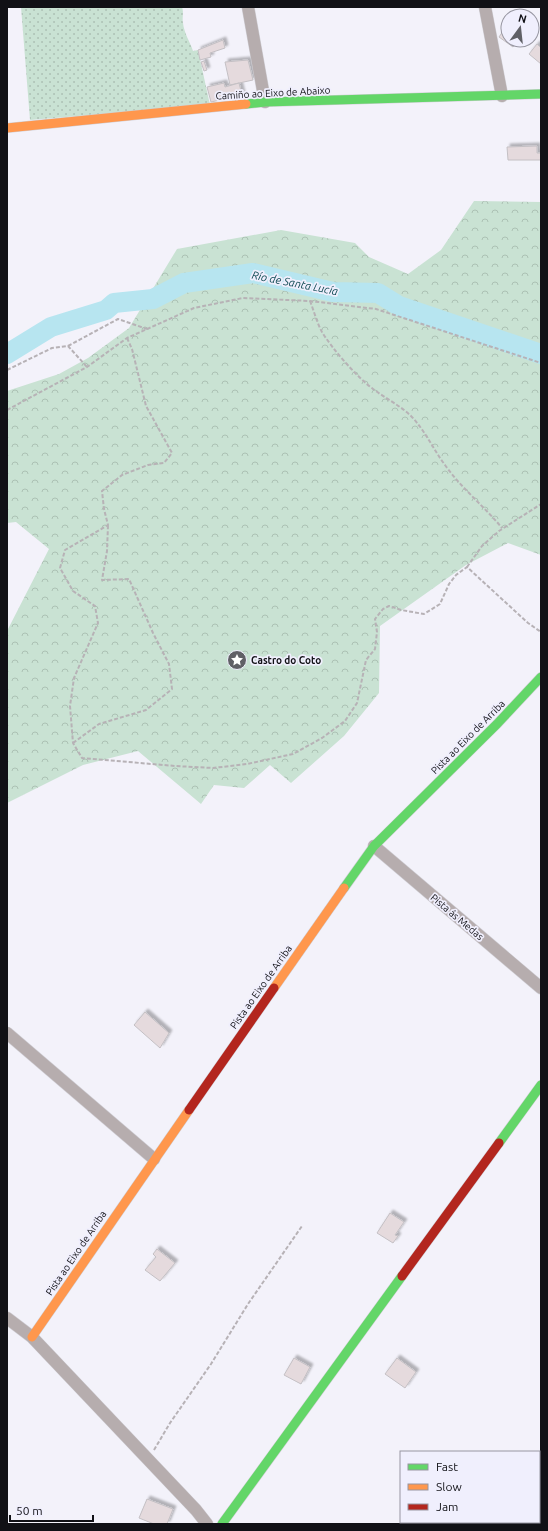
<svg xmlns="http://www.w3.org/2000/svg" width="548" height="1531" font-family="Ubuntu,sans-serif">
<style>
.grass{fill:url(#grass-dots)}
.forest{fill:url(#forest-crowns)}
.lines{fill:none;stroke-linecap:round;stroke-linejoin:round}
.river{stroke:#b7e5f0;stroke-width:20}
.building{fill:#e5dadd;stroke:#c4c0c4;filter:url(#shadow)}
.street-casing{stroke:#d0cfd5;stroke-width:13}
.fast-casing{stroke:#d0cfd5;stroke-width:10}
.slow-casing{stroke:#d0cfd5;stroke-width:10}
.jam-casing{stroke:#d0cfd5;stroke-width:10}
.path{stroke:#b7b2b6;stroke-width:2;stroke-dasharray:4 2;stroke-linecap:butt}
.street{stroke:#b6adae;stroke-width:12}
.fast{stroke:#63d668;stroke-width:9}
.slow{stroke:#ff974d;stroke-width:9}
.jam{stroke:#b3261e;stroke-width:9}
.labels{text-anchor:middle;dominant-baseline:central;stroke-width:3.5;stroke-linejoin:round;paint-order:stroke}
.street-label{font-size:10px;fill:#111116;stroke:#f0effd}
.poi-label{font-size:10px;font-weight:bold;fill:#111116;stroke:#f0effd;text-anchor:start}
.water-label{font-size:11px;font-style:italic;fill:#0c4851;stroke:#f0effd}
</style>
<defs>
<pattern id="grass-dots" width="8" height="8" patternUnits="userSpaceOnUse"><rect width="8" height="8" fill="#c9e2d3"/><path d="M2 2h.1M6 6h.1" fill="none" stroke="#acc1b4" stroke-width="1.8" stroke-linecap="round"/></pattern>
<pattern id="forest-crowns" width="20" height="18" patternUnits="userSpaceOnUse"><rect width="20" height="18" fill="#c9e2d3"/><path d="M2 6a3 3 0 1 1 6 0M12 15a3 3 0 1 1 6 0" fill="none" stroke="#acc1b4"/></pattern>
<filter id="shadow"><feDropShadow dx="3" dy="-3" stdDeviation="1" flood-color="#0004"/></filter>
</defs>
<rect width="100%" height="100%" fill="#f3f2fa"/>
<path class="grass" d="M21,7h161c2,5 0,11 1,16 1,10 7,19 10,28l5,-1 12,55 -180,15z"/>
<path class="forest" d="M474,201l67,1v353l-33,-12 -42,22 -86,61 -1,67 -35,43 -53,47 -21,-18 -26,23 -30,-3 -13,19 -63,-53 -55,14 -76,38v-172l42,-82 -33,-27 -9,1v-132l52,-17 29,-16 41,-30 48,-79 104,-19 74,13 14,14 39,17 33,-24z"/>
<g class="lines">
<path class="river" d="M7,354l44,-27 55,-17 8,-7 39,-4 31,-16 69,-10 80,19 45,1 21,13 142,48"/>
</g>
<g class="building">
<path d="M508,24v16h10l-5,7 -14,-10z"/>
<path d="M223,40l2,8 -15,5 1,4 -11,3 -2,-10z"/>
<path d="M537,44l4,4v16l-12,-10z"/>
<path d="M248,60l5,20 -23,5 -5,-23z"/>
<path d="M204,61l3,9 -3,1 -3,-9z"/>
<path d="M224,83l1,4 14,-4 3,12 -31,7 -4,-15z"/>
<path d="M537,146v7h4v7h-33l-1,-13z"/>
<path d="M145,1012l24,21 -9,15 -26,-23z"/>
<path d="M390,1213l14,9 -9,13 3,1 -5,7 -16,-10z"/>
<path d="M157,1249l18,14 -15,18 -15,-11 11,-13 -3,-3z"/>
<path d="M294,1358l16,9 -9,17 -17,-9z"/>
<path d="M397,1358l19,14 -11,16 -20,-14z"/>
<path d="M539,1480l2,1 -1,23 -1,-1z"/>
<path d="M147,1499l26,10 -6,15h-13l-15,-6z"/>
</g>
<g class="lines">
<g class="street-casing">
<g id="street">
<path d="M248,7l17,95"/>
<path d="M485,7l17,89"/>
<path d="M374,846l167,142"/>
<path d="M7,1033l147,126"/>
<path d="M7,1318l25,19 164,173 11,14"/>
</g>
</g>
<g class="fast-casing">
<g id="fast">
<path d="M246,104l19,-2 276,-8"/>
<path d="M344,888l30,-42 123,-122 44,-47"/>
<path d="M499,1143l42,-58"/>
<path d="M222,1524l180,-248"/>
</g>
</g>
<g class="slow-casing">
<g id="slow">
<path d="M7,128l239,-24"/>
<path d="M274,988l70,-100"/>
<path d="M32,1337l157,-227"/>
</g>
</g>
<g class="jam-casing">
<g id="jam">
<path d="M189,1110l85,-122"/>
<path d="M402,1276l97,-133"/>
</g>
</g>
<g class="path">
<path d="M310,301c4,10 7,22 12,31 11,18 35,45 51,57 12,9 26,16 37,26 15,15 23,34 35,50 17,24 39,41 57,63"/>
<path d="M127,338l5,11 14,57 26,47 -8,10 -16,2 -26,10 -20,16 2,18 4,16 -43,25 -5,18 13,23 22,15 3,17 -24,55 -4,28 3,37 9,15 93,8 38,2 34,-4 46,-10 29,-16 23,-17 12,-18 9,-43 9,-11 2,-17 -2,-13 8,-10 6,-3 12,4 23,4 16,-10 9,-20 7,-9 11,-8 61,56 13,9"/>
<path d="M68,346l50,-27 29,10"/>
<path d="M7,370l45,-22 16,-2 19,21"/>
<path d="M7,410l80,-43 40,-29 67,-30 49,-10 67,3 66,8 165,54"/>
<path d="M467,567l15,-21 17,-15 42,-27"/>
<path d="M73,743l26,-19 47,-14 26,-21 -3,-25 -16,-31 -24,-54 -27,1 5,-29 1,-26"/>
<path d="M154,1450l16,-27 41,-59 37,-60 54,-78"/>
</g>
<use href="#street" class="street"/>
<use href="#fast" class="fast"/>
<use href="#slow" class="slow"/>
<use href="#jam" class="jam"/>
</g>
<defs>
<g id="sight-disc" transform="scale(1)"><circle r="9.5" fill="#606066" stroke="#f0effd"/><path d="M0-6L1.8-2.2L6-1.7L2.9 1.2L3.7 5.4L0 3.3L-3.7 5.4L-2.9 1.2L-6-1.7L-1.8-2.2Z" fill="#fff"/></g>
</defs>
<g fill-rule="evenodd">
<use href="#sight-disc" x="237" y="660"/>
</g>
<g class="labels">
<g class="street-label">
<text transform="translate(273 93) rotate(-3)">Camiño ao Eixo de Abaixo</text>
<text transform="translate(468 737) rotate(-45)">Pista ao Eixo de Arriba</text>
<text transform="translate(457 917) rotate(40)">Pista ás Medas</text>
<text transform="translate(261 987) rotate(-55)">Pista ao Eixo de Arriba</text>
<text transform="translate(76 1253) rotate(-56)">Pista ao Eixo de Arriba</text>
</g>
<g class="poi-label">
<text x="251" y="660">Castro do Coto</text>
</g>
<g class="water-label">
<text transform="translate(295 283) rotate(11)">Río de Santa Lucía</text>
</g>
</g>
<rect width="548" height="1531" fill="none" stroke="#111116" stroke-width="16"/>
<rect x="400" y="1451" width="140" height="72" fill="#f0effd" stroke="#9796a1"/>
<rect x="408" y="1464" width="20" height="6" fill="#63d668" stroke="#9796a1"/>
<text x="436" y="1471" font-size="12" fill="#111116">Fast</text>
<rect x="408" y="1484" width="20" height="6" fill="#ff974d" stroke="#9796a1"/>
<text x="436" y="1491" font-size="12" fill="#111116">Slow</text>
<rect x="408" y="1504" width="20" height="6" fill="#b3261e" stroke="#9796a1"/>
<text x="436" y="1511" font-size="12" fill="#111116">Jam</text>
<g transform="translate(520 28) rotate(15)"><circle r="19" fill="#f0effd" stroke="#9796a1"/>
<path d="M0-3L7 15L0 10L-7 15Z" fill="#606066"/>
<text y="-6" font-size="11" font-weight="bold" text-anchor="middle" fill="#111116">N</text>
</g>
<path d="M10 1515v6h83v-6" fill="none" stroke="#111116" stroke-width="2"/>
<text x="16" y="1515" font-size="12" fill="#111116" stroke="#f0effd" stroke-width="3" paint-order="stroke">50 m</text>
</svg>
